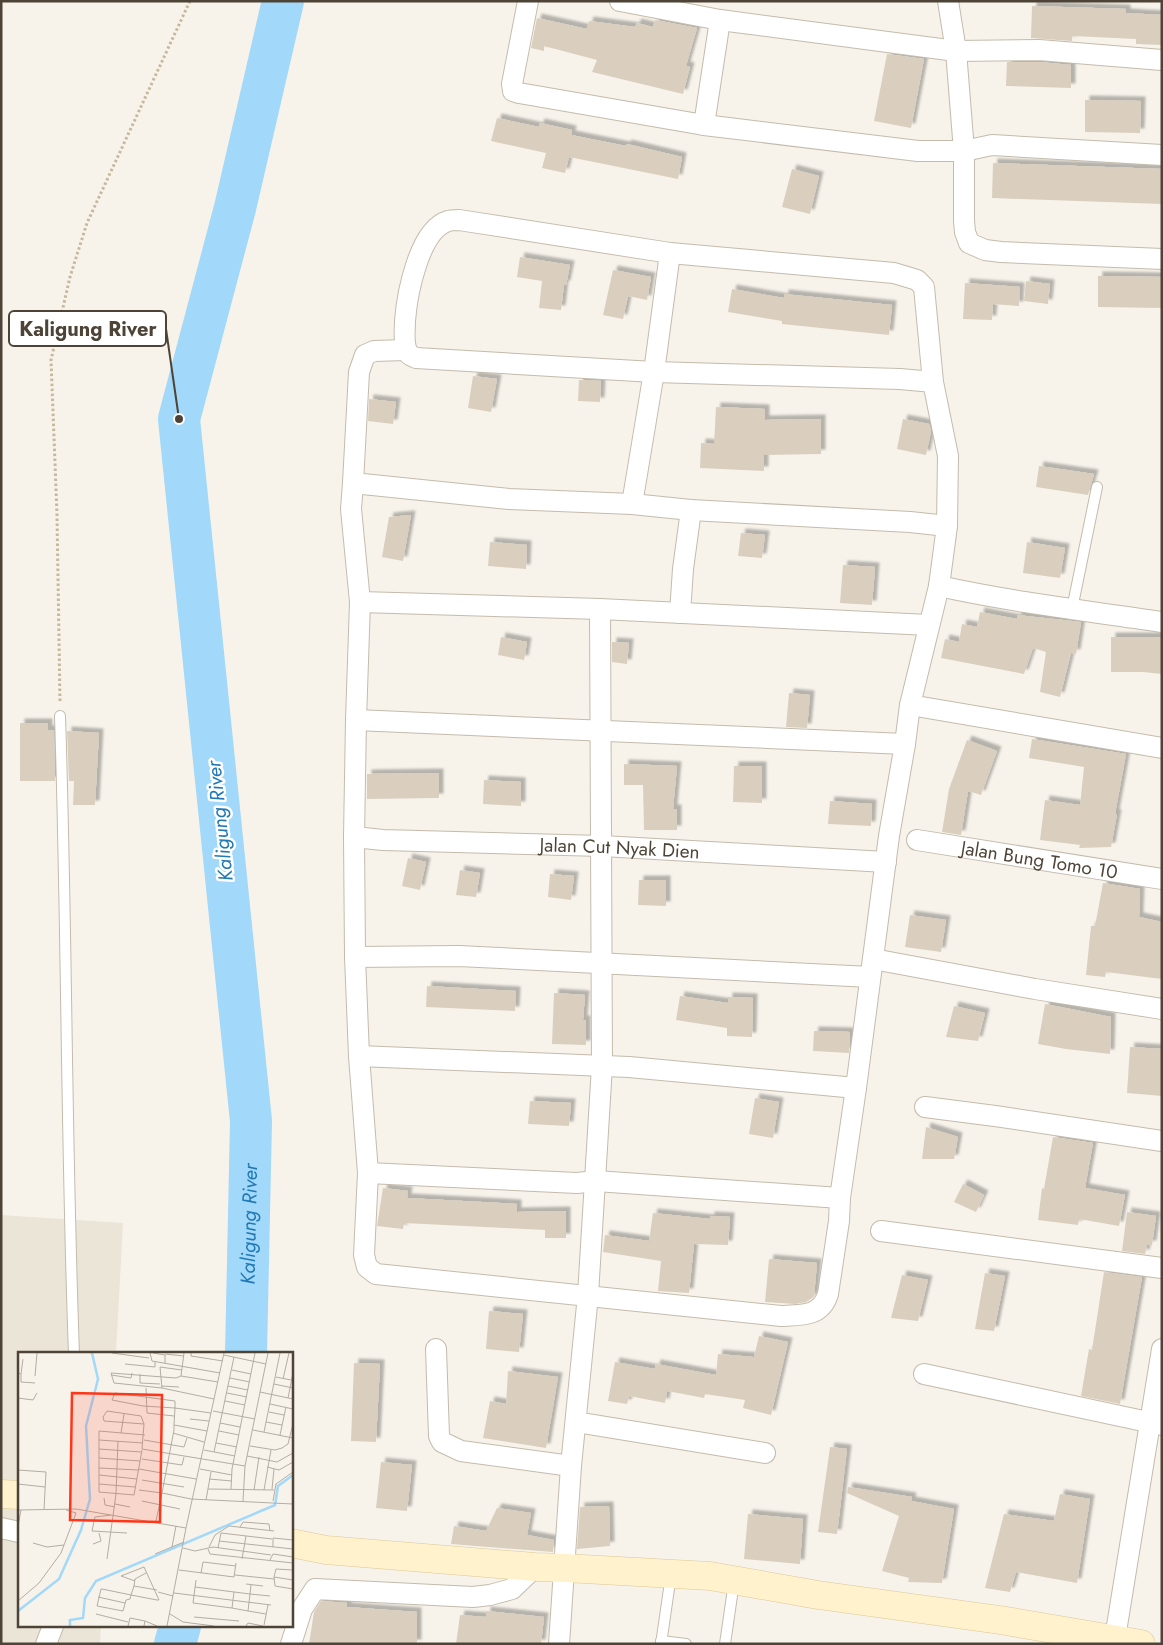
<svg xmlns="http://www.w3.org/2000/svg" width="1163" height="1645" font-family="Jost,sans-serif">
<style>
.residential{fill:#ebe5d8}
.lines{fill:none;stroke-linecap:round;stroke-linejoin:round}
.river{stroke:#a2d8f9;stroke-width:42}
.building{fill:#dacfbf;filter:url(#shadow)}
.service-casing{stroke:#c4bbac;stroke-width:12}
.minor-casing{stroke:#c4bbac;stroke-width:22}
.secondary-casing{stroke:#dcc896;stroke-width:29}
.path{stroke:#c7b79b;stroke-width:3;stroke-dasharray:2.5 2.5;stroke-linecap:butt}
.service{stroke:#fff;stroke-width:10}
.minor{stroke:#fff;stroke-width:20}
.secondary{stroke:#fff2cd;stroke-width:28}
.labels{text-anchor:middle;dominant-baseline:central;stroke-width:5;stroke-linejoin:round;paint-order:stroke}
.street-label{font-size:19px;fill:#4d4437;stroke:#fff}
.water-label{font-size:20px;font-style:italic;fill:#2079b5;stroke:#fff}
.inset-river{fill:none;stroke:#a2d8f9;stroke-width:2.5}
.inset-road{fill:none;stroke:#b3ada3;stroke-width:1}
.view{fill:#ff361a;fill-opacity:0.15;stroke:#ff361a;stroke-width:2.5}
.inset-edge{fill:none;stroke:#4d4437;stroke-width:2.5}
.leader{fill:none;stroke:#4d4437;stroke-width:2}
.callout-dot{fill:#4d4437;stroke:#fff;stroke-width:2}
.callout{fill:#fff;stroke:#4d4437;stroke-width:2}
.callout-label{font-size:20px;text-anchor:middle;font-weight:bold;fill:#4d4437}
</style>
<defs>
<filter id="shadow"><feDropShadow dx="4.5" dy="-4.5" stdDeviation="1" flood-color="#0004"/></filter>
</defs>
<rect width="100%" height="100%" fill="#f7f3eb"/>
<path class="residential" d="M1,1215l122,8 -7,131h-97v272h82l-1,18h-99z"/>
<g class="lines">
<g class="river">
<path id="s1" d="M246,1354l5,-233 -72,-702 56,-211 48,-207"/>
<path d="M175,1644l5,-18"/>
</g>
</g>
<g class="building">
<path d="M1032,6l94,3v4l36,2v30l-26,-1v-5l-64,-3v5l-41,-3z"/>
<path d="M537,18l50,11 2,-8 46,6 2,-4 16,4 2,-7 42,8 -11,38 4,1 -7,27 -91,-22 5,-12 -53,-14v5l-13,-3z"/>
<path d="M887,54l37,5 -13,69 -37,-7z"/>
<path d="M1007,62h32l32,3v23l-65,-2z"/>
<path d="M1085,100l56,1 -1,32 -55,-1z"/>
<path d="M497,118l42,9 1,-4 32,7 -1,5 55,11 1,-2 55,13 -4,22 -109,-22 -4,16 -23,-5 4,-15 -55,-12z"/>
<path d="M993,163l169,6v35l-170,-6z"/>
<path d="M792,169l27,7 -9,38 -28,-7z"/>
<path d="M520,257l50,8 -4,20h-2l-3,25 -22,-2 3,-27 -25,-4z"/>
<path d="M613,270l38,7 -4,23 -19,-4 -5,23 -20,-4z"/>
<path d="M1098,276l64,1v31l-64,-1z"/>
<path d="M1026,281l24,3 -2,20 -24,-3z"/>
<path d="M965,283l55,4 -1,19 -26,-2 -1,16 -29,-1z"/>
<path d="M732,289l52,9v-4l108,11 -3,30 -107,-11v-3l-54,-9z"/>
<path d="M473,376l24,3 -6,33 -23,-4z"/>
<path d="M579,380l22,1 -1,21 -22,-1z"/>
<path d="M369,399l27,3 -3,22 -25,-3z"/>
<path d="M716,407l49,2v11l56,-1v35l-57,1v16l-64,-3 1,-25 13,1z"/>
<path d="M903,419l26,5 2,7 -5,24 -29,-6z"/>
<path d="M1039,466l55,8 -6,21 -52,-8z"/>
<path d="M411,515l-8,46 -21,-4 7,-40z"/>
<path d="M741,533l24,2 -3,23 -24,-2z"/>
<path d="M490,542l37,3 -1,24 -38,-3z"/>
<path d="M1027,542l38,6 -5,30 -37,-5z"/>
<path d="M843,565l32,2 -3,38 -32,-2z"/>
<path d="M980,612l37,7v-4l64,7 -5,32 -5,-1 -11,44 -20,-5 6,-40 -13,-4 -9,26 -83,-16 4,-19 14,3 3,-18 15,3z"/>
<path d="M501,637l26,5 -3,18 -26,-5z"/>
<path d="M1111,637h51v37l-19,-2h-32z"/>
<path d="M612,642l17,1 -2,21 -15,-2z"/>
<path d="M789,693l21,2 -3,33 -21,-1z"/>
<path d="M20,723h28v7h6l1,51h-35z"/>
<path d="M67,731l32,2 -4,72h-22l1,-24h-5z"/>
<path d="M1032,739l94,15 -11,60h2l-6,33 -32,1 1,-3 -40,-5 5,-40 35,5 4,-38 -55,-9z"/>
<path d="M967,740l30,11 -16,44 -13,-4 -7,44 -19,-3 7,-43z"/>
<path d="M624,764l53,2 -4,43h4v21h-33l-1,-45h-19z"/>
<path d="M734,766h28v37l-29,-1z"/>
<path d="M439,773v25l-72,1v-25z"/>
<path d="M484,780l37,2v24l-38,-2z"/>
<path d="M830,801l42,3 -1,22 -43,-2z"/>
<path d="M408,858l18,4 -6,28 -18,-4z"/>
<path d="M460,870l20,3 -4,24 -20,-2z"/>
<path d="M550,874l24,2 -3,24 -23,-3z"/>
<path d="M639,880h27v26l-28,-1z"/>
<path d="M1103,883l37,6 -1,28 23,5v57l-56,-7 -1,5 -19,-2 5,-49h4z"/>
<path d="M910,915l36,5 -5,32 -36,-5z"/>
<path d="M427,986l89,5 -1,20 -89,-4z"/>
<path d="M554,993l31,2 -2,25h3v25l-34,-1z"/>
<path d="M680,996l48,7v-6l25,1 -1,39 -25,-1v-8l-51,-8z"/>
<path d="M1045,1004l66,13 -1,37 -44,-5 -28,-5z"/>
<path d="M954,1006l31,7 -7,28 -32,-4z"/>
<path d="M814,1031l36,1 -1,21 -36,-2z"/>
<path d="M1130,1047l32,2v47l-35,-3z"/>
<path d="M755,1098l24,4 -6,36 -24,-4z"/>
<path d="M530,1101l41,2 -2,23 -41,-2z"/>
<path d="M926,1127l32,10 -4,22h-32z"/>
<path d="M1053,1137l40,6 -8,45 40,7 -6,31 -40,-7 -1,6 -40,-5 4,-32 2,1z"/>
<path d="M963,1184l21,11 -8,17 -22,-10z"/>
<path d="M383,1188l25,3 -1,7 110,6v8l49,-1v27h-21v-8l-141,-7 -1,6 -26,-3z"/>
<path d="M1127,1212l29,4 -4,29h-5l-2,9 -23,-3z"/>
<path d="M653,1213l57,6v-3l20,1 -2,28 -34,-1 -5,49 -31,-2 3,-30 -58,-9 2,-17 44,6z"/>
<path d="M769,1259l48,4 -3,33 -2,2 -6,4 -11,2 -30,-2z"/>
<path d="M1104,1272l38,5 -22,127 -39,-8 8,-47 3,1z"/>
<path d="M985,1273l20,3 -11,55 -19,-2z"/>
<path d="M902,1275l26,5 -10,41 -27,-3z"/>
<path d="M489,1311l34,3 -4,38 -33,-3z"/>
<path d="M759,1336l29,6 -17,73 -28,-7 2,-8 -40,-6 -1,4 -37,-7 -2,12 -36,-7 -2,8 -19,-3 7,-39 40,7 1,-5 60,11 2,-21 36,3z"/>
<path d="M354,1363l26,1 -4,78 -25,-1z"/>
<path d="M508,1371l50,6 -12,71 -63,-10 7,-37 16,3z"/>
<path d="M830,1447l17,2 -10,85 -19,-2z"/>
<path d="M381,1462l31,3 -5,46 -31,-3z"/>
<path d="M848,1487l64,10 -1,4 43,8 -12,74 -34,-1 1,-4 -27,-7 17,-55 -52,-23z"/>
<path d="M1060,1494l30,5 -13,84 -61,-11 -6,20 -25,-4 19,-74 50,7z"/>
<path d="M609,1506l1,40 -33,3 3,-42z"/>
<path d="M497,1508l34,5 -4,22 27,5 -1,12 -102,-8 3,-18 32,5z"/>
<path d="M748,1514l55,5 -3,45 -56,-5z"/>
<path d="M321,1601l26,2v4l70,5v32h-108l5,-32z"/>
<path d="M486,1611l58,6 -3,27h-85l4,-29 26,2z"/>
</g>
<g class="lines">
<g class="service-casing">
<g id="service">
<path d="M1072,609l25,-122"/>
<path d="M60,716c7,212 6,425 14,638"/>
<path d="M661,1641l25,3"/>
<path d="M661,1644l10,-69"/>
<path d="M725,1644l9,-62"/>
</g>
</g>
<g class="minor-casing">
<g id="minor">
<path d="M528,1l-16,83 1,7 6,2 185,32 214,26h46l28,-6 170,10"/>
<path d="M620,1l100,19 236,31 83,-1 123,10"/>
<path d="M948,1l8,50 8,100v70l1,11 4,11 16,7 16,2 161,7"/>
<path d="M704,125l16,-105"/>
<path d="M933,382l-9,-95 -7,-7 -23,-7 -224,-20 -211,-33c-4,0 -8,0 -11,1 -29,9 -41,73 -43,100 0,9 -2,21 2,30 2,5 5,5 9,7l238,14 246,7 33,3 15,74 -1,70 -8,60 -29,119 252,43"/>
<path d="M353,483l6,-111 6,-17 9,-4 32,-1"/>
<path d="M632,504l22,-132 16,-119"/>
<path d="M939,586c73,16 148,25 223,36"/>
<path d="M360,602l240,7 329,16"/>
<path d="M680,613l3,-44 8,-59"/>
<path d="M356,720l549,24"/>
<path id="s2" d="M354,837l29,3 219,6 284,16"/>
<path id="s3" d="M917,840l245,39"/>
<path d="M355,957l-1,-120 2,-117 4,-118 -9,-93 2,-26 156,16 123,5 59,6 219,12 37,4"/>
<path d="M873,959l162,30 127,20"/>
<path d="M870,977l-411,-21 -104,1 4,99 9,117 -4,82 3,12 9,7 405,42c20,-1 40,1 47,-22l11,-73 1,-23 16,-110 33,-252 16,-92 5,-39"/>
<path d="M359,1056l270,11 227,21"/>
<path d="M925,1107l70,9 167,25"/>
<path d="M368,1173l209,10 19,-2 244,17"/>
<path d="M881,1231l281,37"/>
<path d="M436,1349l3,87 3,6 19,9 110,15"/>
<path d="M924,1374l238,51"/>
<path d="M576,1422l189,31"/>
<path d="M1,1528l18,4"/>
<path d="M1115,1638l47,-289"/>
<path d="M46,1644l7,-18"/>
<path d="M291,1644l11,-35 13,-20 158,8 17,-2 22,-6 23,-22"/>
<path d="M559,1644l12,-178 17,-171 14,-229 -2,-457"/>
</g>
</g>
<g class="secondary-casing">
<g id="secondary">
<path d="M1,1494l18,1"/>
<path d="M291,1543l35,7 209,17 30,1 145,8 108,19 182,25 141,24"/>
</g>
</g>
<path class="path" d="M60,701l-3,-186 -6,-155 19,-83 17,-54 103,-222"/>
<use href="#service" class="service"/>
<use href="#minor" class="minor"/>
<use href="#secondary" class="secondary"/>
</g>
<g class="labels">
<g class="street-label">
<text stroke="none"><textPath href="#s2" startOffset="266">Jalan Cut Nyak Dien</textPath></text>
<text stroke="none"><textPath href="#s3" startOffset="124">Jalan Bung Tomo 10</textPath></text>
</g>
<g class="water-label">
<text transform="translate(220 821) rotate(-96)">Kaligung River</text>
<text stroke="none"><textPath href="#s1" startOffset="130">Kaligung River</textPath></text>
</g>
</g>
<g transform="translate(18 1352)">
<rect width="275" height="275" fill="#f7f3eb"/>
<path class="inset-river" d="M0,259l41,-32 22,-49 9,-31 -4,-73 12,-47 -6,-26M52,274v-6l13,-2 2,-20 11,-17 179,-76 3,-19 15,-11"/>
<path class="inset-road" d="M94,1l37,5M132,1l2,8 68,12M135,1l12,2v8M173,1v3l32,5M147,2l19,2M206,3l42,9M107,12l30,3v-5M164,18l-22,-3 2,21 52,11M214,18l19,4M0,21l3,1v8l14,1M3,22l2,-15M122,22v9l20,1M93,23l20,3 1,-5M17,24l2,-23M163,24l3,-23M258,25l15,3M212,26l20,4M265,27l6,-26M256,32l19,4M143,34l18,1M210,34l20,4M128,36l1,25 27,3M144,36l-48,-5 -3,-10 65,5 5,-2 37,6M242,40l33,7M209,41l20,4M0,46l15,2 4,-7M270,46l5,-25M207,49l20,4M252,52l23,5M195,59l42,8M251,60l15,3M193,61l-36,-5 -32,-2 -31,-6 3,-7 60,8v7l-1,17v5l-12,63 29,6 102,5M172,67l19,2M248,70l16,3M202,71l20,4M126,72l-3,-8 -34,-5 -4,6 1,4 40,3 -2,25 103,17 -2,35M156,73l33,6M235,78l40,8M201,79l20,4M246,80l16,-79M103,81l3,-19M155,81l31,9M262,83l6,-28M81,88l44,3M126,88l40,7 3,-9M198,91l21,4M232,94l25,4 7,-2 6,-4 5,-20M81,97l42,3M186,98l31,6M196,100l20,-95M229,104l30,6 16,-9M81,106l41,3M124,107l40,6 2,-8M227,114l23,-113M249,115l12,3 14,-8M81,116v-37l46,4M121,117l57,10M182,117l32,6M0,118l28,2 -2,38M120,118l-39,-2v24l35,3 8,-45M81,123l38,4M191,127l23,2M124,128l42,7M0,132l27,3M81,132l36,3M190,137l66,1M213,137l1,-20 23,-116M254,137l2,-20M121,138l23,3 -6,28M236,138l5,-33M246,138l7,-40M86,146l1,7 10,2M188,148l5,-28M124,149l38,8M255,149l3,-17 17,-12M97,152l15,3M0,158l58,-1 110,19 38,-175M93,163l-16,2 -3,14 35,2M0,174l3,-16M222,175l3,-5 26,2 1,7M201,189l74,8M15,191l14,4 17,-2M75,192l8,-3 -2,-8M154,195l4,-21M191,195l6,-12 14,-9 45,5M255,195v-9l20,2M165,196l12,3 18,-4 58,8M200,196l3,-15 51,6M190,197l2,5 83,9M137,202l29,-12M89,207l9,-65 2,-53M224,207l4,-23M252,208l3,-6 20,3M161,218l55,7 2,-14M275,218l-17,-1 -2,8 1,9 18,3M183,221l2,-11 33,4M217,223l39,4M256,225l19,3M178,228l-3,23 39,5M117,229l-14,-5 23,-9 15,33h-2l-26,-5 -29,-6h-1l-4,17 26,5 3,-11 4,-1 1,-4 3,-9 1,-7 11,-6M228,232l17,2M233,233l-1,9 20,2M116,234l23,4M177,235l55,7 -2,17 18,3M140,240l15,4M216,240l-2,16 16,3M156,241l97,12M80,245l27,6M0,249l21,-18 22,-30 15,-40 -10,-3M78,262l32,8M152,262l13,8 31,4M176,265l45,4M246,273l4,-20M110,274l2,-8 15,3M126,274l1,-5 12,5M149,274l19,-98M228,274l2,-3 15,3"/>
<path class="view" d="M54,41l90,2 -2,127 -90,-2z"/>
<rect width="275" height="275" class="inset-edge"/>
</g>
<path class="leader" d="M179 419L166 329"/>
<circle class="callout-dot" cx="179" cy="419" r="5"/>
<rect class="callout" x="9" y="311" width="157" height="35" rx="5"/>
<g class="callout-label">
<text x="88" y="336">Kaligung River</text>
</g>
<rect width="1163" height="1645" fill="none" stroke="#4d4437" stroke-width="5"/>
</svg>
